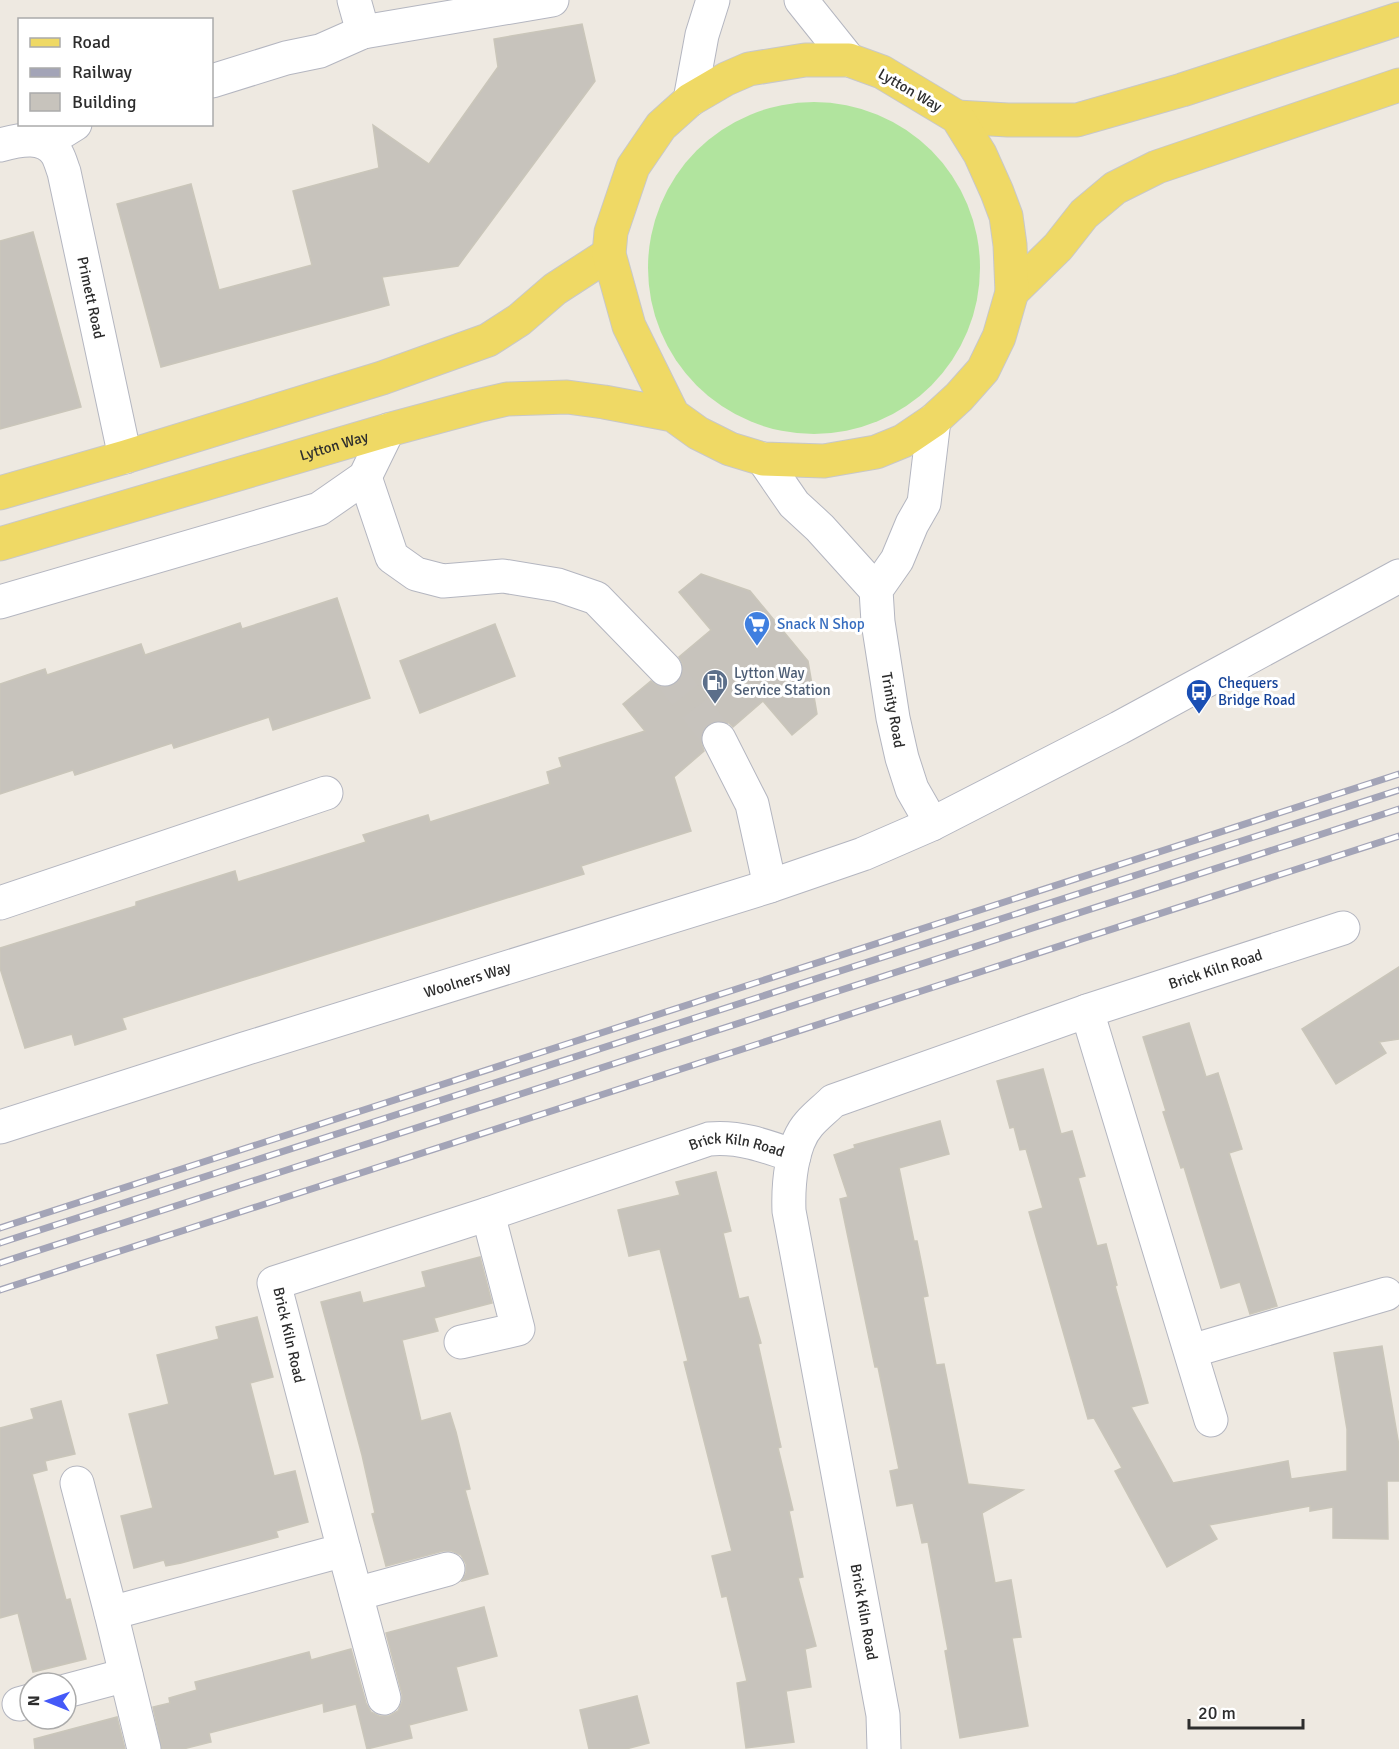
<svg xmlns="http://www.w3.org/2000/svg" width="1399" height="1749" font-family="Signika,sans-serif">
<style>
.grass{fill:#b1e49e}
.building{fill:#c7c3bc;stroke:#cac6ba;stroke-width:1.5}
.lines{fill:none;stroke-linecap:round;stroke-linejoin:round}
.minor-tunnel{stroke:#c7c3bd;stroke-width:33;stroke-dasharray:33 16;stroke-linecap:butt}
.minor-casing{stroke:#b4b6c0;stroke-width:35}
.major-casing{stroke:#c8c8c8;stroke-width:35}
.minor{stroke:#fff;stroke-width:33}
.major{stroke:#efd965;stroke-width:33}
.rail-casing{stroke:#a3a4b7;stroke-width:7}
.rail{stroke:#fff;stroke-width:4.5;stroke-dasharray:14;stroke-linecap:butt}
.labels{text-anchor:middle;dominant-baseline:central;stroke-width:6;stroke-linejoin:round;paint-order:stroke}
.street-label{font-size:15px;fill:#2d2d2d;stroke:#fff}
.shop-label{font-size:15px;fill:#366cbe;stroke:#fff;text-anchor:start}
.service-label{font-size:15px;fill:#4e5e75;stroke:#fff;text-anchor:start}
.transit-label{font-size:15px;fill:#164399;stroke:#fff;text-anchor:start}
</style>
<rect width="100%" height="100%" fill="#eee9e1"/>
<circle class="grass" cx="814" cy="268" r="166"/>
<g class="building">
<path d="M582,24l13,57 -137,185 -76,11 7,28 -228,62 -44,-163 74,-20 28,106 93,-25 -19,-74 86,-23 -6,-43 56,39 69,-97 -4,-28z"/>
<path d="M33,232l48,175 -81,22v-188z"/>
<path d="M701,574l49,17 58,70 9,53 -25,21 -29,-34 -30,26 -4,-4 -10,-3 -9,3 -6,5 -4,11 4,12 -30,26 17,54 -110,35 3,8 -462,144 4,11 -51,16 -3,-11 -47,14 -25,-80v-20l136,-42v-4l99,-31 3,11 128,-40 -3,-7 65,-20 2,7 120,-38 -3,-12 15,-5 -3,-9 86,-27 -22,-27 28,-23 9,6h9l9,-4 5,-9v-9l-4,-8 32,-27 -32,-38z"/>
<path d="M337,598l33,100 -97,32 -4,-13 -95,31 -2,-5 -97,32 -2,-5 -73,24v-110l45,-15 2,6 94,-31 4,11 95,-32 2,6z"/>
<path d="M495,624l20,52 -95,37 -20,-52z"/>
<path d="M1399,967v72l-20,3 7,11 -50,31 -34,-55z"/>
<path d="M1189,1023l17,54 12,-4 24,76 -13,4 48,153 -27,8 -10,-32 -19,6 -37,-121 -3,1 -18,-56 3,-1 -23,-74z"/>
<path d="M1043,1069l18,65 11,-3 13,45 -7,2 19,68 9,-2 11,41 -2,1 33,117 -17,4 42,76 115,-22 3,18 56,-8v-42l-13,-76 48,-7 17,100v35h-12l1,58 -55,-1v-31l-23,4v-5l-101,19 8,14 -50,28 -52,-96 7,-3 -28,-50 -6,1 -59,-207 14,-4 -17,-59 -6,1 -6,-23 -4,1 -13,-47z"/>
<path d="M940,1121l9,33 -50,14 15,73h3l11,55 -5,1 13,68 8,-1 24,120 55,6 -41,23 13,70 16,-3 10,57 -9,1 16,88 -68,12 -15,-87 3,-1 -20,-108 -6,1 -9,-40 -16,3 -7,-35 9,-2 -21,-102h-3l-35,-168 8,-2 -14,-42 21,-7 -1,-3z"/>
<path d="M716,1172l15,59 -8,2 16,66 9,-2 13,46 -3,1 23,103 -3,1 15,62 -4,1 14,66 -5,1 18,68 -11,3 6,38 -25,4 8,51 -48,6 -9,-65 10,-2 -20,-85 -5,1 -10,-41 20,-5 -48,-189 4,-1 -28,-112 -31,7 -11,-46 62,-15 -4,-13z"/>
<path d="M480,1257l12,46 -58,15 4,13 -36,9 19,81 29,-8 6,19 14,57 -5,1 23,84 -26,7 4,-8v-9l-5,-9 -9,-4h-9l-57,15 -14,-52 3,-1 -13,-58 -41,-153 39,-10 3,11 63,-16 -4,-15z"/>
<path d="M257,1317l16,60 -23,6 24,93 21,-5 13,51 -32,9 2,6 -97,26 -15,3 -2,-6 -30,8 -13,-52 32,-8 -24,-94 40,-10 -12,-49 62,-16 -3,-12z"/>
<path d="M61,1401l14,53 -30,7 2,9 -15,4 34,126 4,-1 16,60 -53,13 -15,-59 -18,5v-190l34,-9 -3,-10z"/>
<path d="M484,1607l13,49 -41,11 11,43 -58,15 3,13 -45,11 -11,-45 -32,8 -1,-9 -114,30 2,9 -28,7h-21l-9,-42 17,-4 -1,-5 28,-8 -2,-8 114,-30 2,8 40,-11 15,54 5,9 8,4h10l9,-5 4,-9v-8l-16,-61z"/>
<path d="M637,1696l12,47 -23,6h-37l-9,-39z"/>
<path d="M117,1717l8,32h-90l-1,-10z"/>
</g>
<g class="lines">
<path class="minor-tunnel" d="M665,669l54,70"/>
<g class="minor-casing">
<g id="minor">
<path d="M354,0l9,32"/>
<path d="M801,0l48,60"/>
<path d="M212,81l74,-23 34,-7 43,-19 189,-32"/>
<path d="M690,100l12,-65 11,-35"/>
<path d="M46,142l29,-18"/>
<path id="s1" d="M0,145c19,-5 45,-11 57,9 3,5 5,13 7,18l61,285"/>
<path d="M763,459l31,45 26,24 56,62"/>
<path d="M365,477l27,80 24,17 27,7 60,-5 55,9 38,13 69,71"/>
<path d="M0,602l319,-93 46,-32 23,-47"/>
<path d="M719,739l33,65 18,82"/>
<path d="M932,824l-20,-35 -10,-31 -9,-40 -15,-96 -2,-32 21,-30 15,-36 12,-21 10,-83"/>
<path d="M0,903l326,-110"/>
<path id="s2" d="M1087,1011l256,-83"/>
<path id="s3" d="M0,1127l244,-78 526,-163 93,-32 69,-30 187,-96 280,-152"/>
<path d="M461,1342l57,-13 -30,-115"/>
<path d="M1191,1351l195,-57"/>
<path id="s4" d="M77,1483l34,130 233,-63 -70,-267 214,-69 221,-75c30,-3 57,7 85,17"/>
<path d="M344,1550l40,148"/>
<path d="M356,1594l92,-25"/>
<path d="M111,1613l33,136"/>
<path d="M66,1691l60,-16"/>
<path d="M19,1704l11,-3"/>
<path d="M884,1749l-1,-34 -94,-504c-1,-26 2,-67 20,-87 7,-8 16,-15 24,-23l254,-90 124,409"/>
</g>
</g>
<g class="major-casing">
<g id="major">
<path d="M957,117l51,3h69l105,-30 217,-71"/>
<path d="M1012,292l46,-45 26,-33 31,-26 42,-21 242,-82"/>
<path d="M0,493l125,-36 257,-79 106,-38 31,-20 36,-31 54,-35"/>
<path id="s5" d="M0,544l388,-114 89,-24 30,-7 60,-2 37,5 69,13 25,18 32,16 33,10 61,2 52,-9 27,-11 31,-21 25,-23 24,-27 16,-33 13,-45 -2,-47 -4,-29 -9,-24 -17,-38 -23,-37 -75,-45 -33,-12h-44l-56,9 -23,10 -36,21 -29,26 -28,41 -22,65 -2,22 20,72 44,89"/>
</g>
</g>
<use href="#minor" class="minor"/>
<use href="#major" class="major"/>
<g class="rail-casing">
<g id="rail">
<path d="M0,1228l1399,-454"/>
<path d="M0,1243l1399,-453"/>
<path d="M0,1263l1399,-454"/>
<path d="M0,1290l1399,-454"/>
</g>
</g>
<use href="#rail" class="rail"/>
</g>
<defs>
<g id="supermarket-pin" transform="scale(1.35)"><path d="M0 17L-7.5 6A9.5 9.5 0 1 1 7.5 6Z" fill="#3f7fe0" stroke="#fff"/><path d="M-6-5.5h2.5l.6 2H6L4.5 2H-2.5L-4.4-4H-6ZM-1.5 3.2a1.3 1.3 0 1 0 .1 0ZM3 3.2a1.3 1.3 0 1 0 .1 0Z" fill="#fff"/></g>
<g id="fuel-pin" transform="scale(1.35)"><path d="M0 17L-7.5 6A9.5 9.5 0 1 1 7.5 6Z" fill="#5c6f8a" stroke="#fff"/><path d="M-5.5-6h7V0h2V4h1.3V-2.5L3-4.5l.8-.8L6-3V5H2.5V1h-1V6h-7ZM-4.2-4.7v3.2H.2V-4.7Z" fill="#fff"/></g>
<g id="bus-pin" transform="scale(1.35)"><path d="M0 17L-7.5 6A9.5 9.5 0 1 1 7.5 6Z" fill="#1a4fb4" stroke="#fff"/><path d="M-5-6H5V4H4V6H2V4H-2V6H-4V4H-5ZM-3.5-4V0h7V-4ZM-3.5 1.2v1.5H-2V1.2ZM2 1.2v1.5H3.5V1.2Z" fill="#fff"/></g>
</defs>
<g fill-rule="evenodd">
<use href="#supermarket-pin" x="757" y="624"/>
<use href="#fuel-pin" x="715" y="682"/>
<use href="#bus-pin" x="1199" y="692"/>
</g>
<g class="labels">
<g class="street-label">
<text transform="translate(910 90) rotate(30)">Lytton Way</text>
<text stroke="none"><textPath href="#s1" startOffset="210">Primett Road</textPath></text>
<text stroke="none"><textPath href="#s5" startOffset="348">Lytton Way</textPath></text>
<text transform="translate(893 710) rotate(80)">Trinity Road</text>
<text stroke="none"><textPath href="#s2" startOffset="135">Brick Kiln Road</textPath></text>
<text stroke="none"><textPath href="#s3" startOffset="490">Woolners Way</textPath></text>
<text stroke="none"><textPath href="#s4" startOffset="1138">Brick Kiln Road</textPath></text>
<text transform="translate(289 1335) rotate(77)">Brick Kiln Road</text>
<text transform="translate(864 1612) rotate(80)">Brick Kiln Road</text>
</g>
<g class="shop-label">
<text x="777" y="624">Snack N Shop</text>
</g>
<g class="service-label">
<text x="734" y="673">Lytton Way<tspan x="734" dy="17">Service Station</tspan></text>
</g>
<g class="transit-label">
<text x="1218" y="683">Chequers<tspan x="1218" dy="17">Bridge Road</tspan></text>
</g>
</g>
<rect x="18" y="18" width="195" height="108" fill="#ffffff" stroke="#ababab" stroke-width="1.5"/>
<rect x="30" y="38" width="30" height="9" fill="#efd965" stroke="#ababab" stroke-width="1.5"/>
<text x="72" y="48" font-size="18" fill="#2d2d2d">Road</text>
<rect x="30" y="68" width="30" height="9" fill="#a3a4b7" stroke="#ababab" stroke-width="1.5"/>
<text x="72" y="78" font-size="18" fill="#2d2d2d">Railway</text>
<rect x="30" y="93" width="30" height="18" fill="#c7c3bc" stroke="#ababab" stroke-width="1.5"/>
<text x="72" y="108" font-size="18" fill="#2d2d2d">Building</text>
<g transform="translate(48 1701) rotate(271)"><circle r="28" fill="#ffffff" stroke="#ababab" stroke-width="1.5"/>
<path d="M0-4.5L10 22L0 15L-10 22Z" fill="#4459f8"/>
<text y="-9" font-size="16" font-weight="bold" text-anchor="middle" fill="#2d2d2d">N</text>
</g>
<path d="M1189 1719v9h114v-9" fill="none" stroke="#2d2d2d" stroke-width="3"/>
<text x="1198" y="1719" font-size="18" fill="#2d2d2d" stroke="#ffffff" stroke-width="4.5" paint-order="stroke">20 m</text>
</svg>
